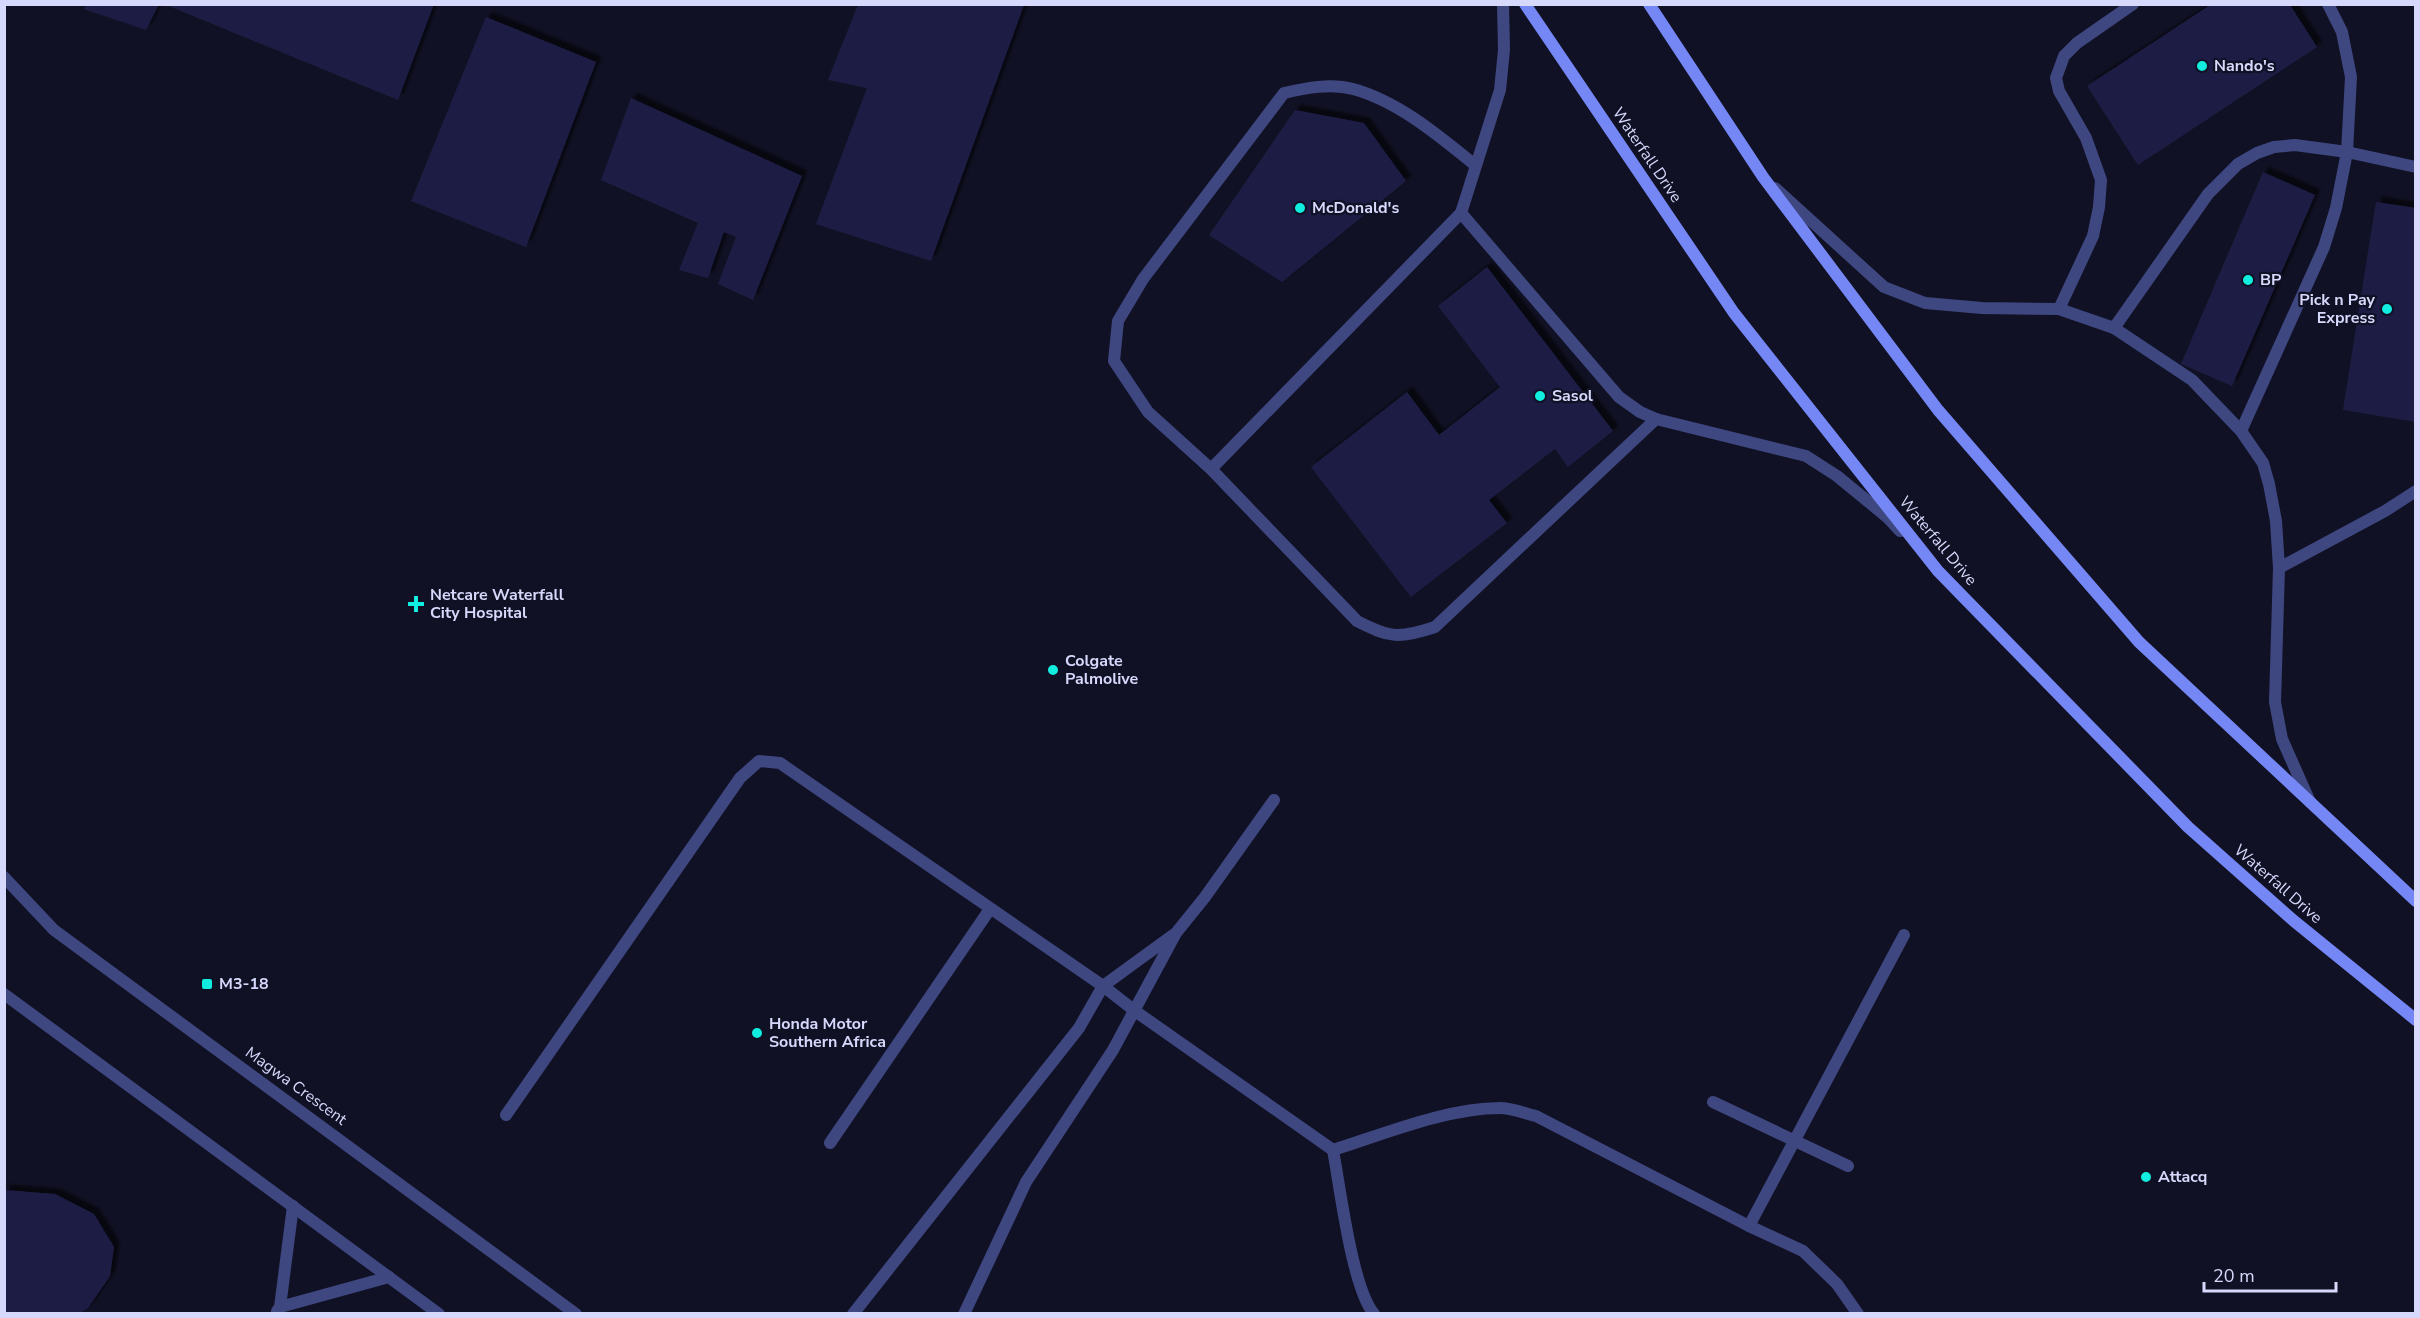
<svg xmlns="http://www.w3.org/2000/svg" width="2420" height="1318" font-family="'Nunito Sans',sans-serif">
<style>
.building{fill:#1f1e44;filter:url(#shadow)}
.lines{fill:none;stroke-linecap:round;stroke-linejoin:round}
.service{stroke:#3f4780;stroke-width:12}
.tertiary{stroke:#3f4780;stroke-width:12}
.secondary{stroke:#7587f5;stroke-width:12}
.poi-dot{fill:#11eedf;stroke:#111125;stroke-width:2}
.labels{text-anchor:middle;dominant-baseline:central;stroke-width:4.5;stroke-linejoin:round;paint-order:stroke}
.poi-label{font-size:16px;font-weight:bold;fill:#d7d9fc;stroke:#111125;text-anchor:start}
.street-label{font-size:16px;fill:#d7d9fc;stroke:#111125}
</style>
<defs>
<filter id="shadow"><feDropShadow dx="5.5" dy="-5.5" stdDeviation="1.5" flood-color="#0009"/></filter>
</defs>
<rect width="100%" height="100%" fill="#111125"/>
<g class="building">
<path d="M86,4h73l-13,26 -62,-21z"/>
<path d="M164,4h270l-36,96z"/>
<path d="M858,5h166l-93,256 -115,-37 51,-136 -39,-8z"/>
<path d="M2210,5h80l27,42 -179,118 -51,-79z"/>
<path d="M486,17l110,45 -70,185 -115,-46z"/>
<path d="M631,98l171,78 -49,124 -35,-16 18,-47 -12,-5 -16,46 -29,-8 19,-47 -97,-43z"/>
<path d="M1295,110l69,13 42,58 -124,101 -73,-47z"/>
<path d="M2263,172l52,23 -83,191 -51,-22z"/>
<path d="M2376,202l40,6v214l-73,-12z"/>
<path d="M1487,267l126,164 -45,36 -13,-18 -66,51 18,23 -96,74 -100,-130 96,-75 32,43 61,-48 -62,-81z"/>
<path d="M4,1190l51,4 39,20 20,33 -4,29 -22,32 -10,6h-74z"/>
</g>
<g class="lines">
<g class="service">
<path d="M1503,4l1,46 -4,40 -39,123 158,184 21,15 16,7 150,37 31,20 50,41 13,14"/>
<path d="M1475,165c-36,-29 -77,-64 -122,-76 -22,-6 -47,-1 -69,4l-141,186 -25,42 -4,40 34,51 63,57 146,152c33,17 42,18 78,6l221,-208"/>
<path d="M1775,188l109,99 41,16 57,5 77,1 55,19 78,52 49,51 22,32 6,21 7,37 3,47 -4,134 7,37 28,63"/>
<path d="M2059,309l34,-73 6,-29 2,-27 -15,-42 -27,-47 -3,-13 8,-22 13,-13 56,-39"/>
<path d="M2114,328l94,-134 30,-30 19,-11 17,-6 21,-2 52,7 69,15"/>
<path d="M2241,431l83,-184 12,-39 11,-56 4,-75 -9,-45 -14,-28"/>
<path d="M1211,469l250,-256"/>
<path d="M2279,568l106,-57 31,-20"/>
<path d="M1713,1102l135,64"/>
<path d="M506,1115l234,-337 19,-17 21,2 323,223 32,25 198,139c7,37 19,138 41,164"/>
<path d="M830,1143l160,-234"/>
<path d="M1333,1150c51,-16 114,-42 167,-42 11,0 24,5 36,8l213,110 54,25 34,33 21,30"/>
<path d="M1749,1226l155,-291"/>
<path d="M280,1307l109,-30"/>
<path d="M277,1311l3,-4 13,-101"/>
<path d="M853,1314l226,-286 24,-42 70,-51"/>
<path d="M964,1314l62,-132 87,-132 63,-117 29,-36 69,-97"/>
</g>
<g class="tertiary">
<path d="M4,877l50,53 522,384"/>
<path d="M4,994l435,320"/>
</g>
<g class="secondary">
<path d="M1525,4l209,309 204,258 250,256 106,94 122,99"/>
<path d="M1649,4l114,173 175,233 201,232 277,259"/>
</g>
</g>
<g class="poi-dot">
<circle cx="2202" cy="66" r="6"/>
<circle cx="1300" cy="208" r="6"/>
<circle cx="2248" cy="280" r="6"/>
<circle cx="2387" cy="309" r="6"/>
<circle cx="1540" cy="396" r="6"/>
<path d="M413 595h6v6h6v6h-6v6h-6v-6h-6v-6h6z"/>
<circle cx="1053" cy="670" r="6"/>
<rect x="201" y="978" width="12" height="12" rx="3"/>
<circle cx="757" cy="1033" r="6"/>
<circle cx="2146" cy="1177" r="6"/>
</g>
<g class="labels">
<g class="poi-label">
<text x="2214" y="66">Nando's</text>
<text x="1312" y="208">McDonald's</text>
<text x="2260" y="280">BP</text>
<text x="2375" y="300" text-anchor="end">Pick n Pay<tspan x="2375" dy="18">Express</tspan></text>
<text x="1552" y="396">Sasol</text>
<text x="430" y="595">Netcare Waterfall<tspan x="430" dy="18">City Hospital</tspan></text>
<text x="1065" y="661">Colgate<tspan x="1065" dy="18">Palmolive</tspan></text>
<text x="219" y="984">M3-18</text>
<text x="769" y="1024">Honda Motor<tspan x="769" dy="18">Southern Africa</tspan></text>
<text x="2158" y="1177">Attacq</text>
</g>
<g class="street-label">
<text transform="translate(1647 155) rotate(56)">Waterfall Drive</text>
<text transform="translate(1938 541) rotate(50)">Waterfall Drive</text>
<text transform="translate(2278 884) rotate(41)">Waterfall Drive</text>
<text transform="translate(296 1086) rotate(36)">Magwa Crescent</text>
</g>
</g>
<rect width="2420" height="1318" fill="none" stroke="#d7d9fc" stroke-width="12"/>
<path d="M2204 1282v9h132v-9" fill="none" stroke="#d7d9fc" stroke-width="3"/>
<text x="2213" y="1282" font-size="18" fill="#d7d9fc" stroke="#111125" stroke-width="4.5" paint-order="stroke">20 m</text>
</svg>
